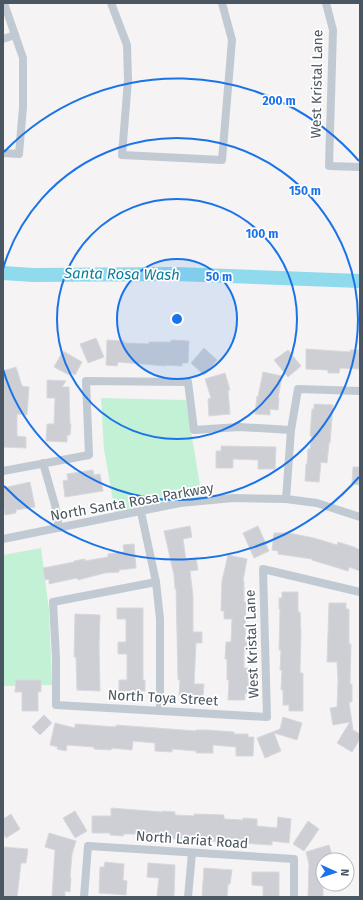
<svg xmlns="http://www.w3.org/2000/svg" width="363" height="900" font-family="'Fira Sans',sans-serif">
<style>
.green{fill:#c3f1d5}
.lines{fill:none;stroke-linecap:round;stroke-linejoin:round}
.river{stroke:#90daee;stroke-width:14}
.building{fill:#cdcfd5;stroke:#d7d9de}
.minor{stroke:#c1cad2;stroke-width:8}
.ring{fill:none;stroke:#1a73e8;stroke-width:2}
.labels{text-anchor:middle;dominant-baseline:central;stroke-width:3.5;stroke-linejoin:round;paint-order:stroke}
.street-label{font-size:14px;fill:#4a5661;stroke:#fff}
.water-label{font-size:15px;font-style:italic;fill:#0c7c9b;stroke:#fff}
.centre{fill:#1a73e8;stroke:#fff;stroke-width:2}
.ring-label{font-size:12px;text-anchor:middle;font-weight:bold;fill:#1a73e8;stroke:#fff;stroke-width:3.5;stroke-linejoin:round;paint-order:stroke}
</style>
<rect width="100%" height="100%" fill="#f5f3f3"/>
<g class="green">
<path d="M101,398l85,2 16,98 -87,14 -11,-63z"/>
<path d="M41,548l8,62 3,75 -49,1v-131z"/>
</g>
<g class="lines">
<path class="river" d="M3,273l30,2 143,-1 184,7"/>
</g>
<g class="building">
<path d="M96,338l8,19 -16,6 -8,-19z"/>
<path d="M107,340l17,1v2l25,1v-2h22v-2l18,1 -1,22h-6v3l-16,-1v1l-48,-4 -1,4 -11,-1z"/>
<path d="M204,348l13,12 -13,15 -13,-12z"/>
<path d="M306,349l44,3v-2h9v3h1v16l-20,-1 -1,5h-11v-3l-22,-1z"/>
<path d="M288,350l13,16 -13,11 -14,-17z"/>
<path d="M63,351l19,11 -7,13 -6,-3v3l-15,-8z"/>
<path d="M16,367l6,19 7,1 -2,28 -10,-1v22l9,1v11l-23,-1v-76z"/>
<path d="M263,372l19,4 -4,22h1l-1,12 -8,-1v6l-15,-1 2,-18 1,1z"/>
<path d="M225,373l5,17h-2l2,24 -21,2 -1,-17 3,-1 -6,-19z"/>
<path d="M47,380l19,1 -4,6h7l1,37h1l-1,11h-3v7l-21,-1 1,-17h7l1,-26h-8z"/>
<path d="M314,404l19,1 -3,38h-1l-2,20 -6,-1 -2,20 -14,-1 1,-17h1l1,-15h2l2,-13h-2l2,-27h2z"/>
<path d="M221,446l55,1 -1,22h-17v-9l-25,-1v9h-17v-17h5z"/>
<path d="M353,467h7v18l-8,-1z"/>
<path d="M93,470l1,5 6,-1 3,17 -38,6 -2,-16 5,-1 -1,-6z"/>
<path d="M30,482l5,25 -19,3v3l-11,2 -2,-14v-13z"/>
<path d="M190,526l2,11 -9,2 3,21 10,-2 2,12 -8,1 3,25v36h9v11h-6l-2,41h10l-1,13 -24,-1 1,-16h-2l-2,-92 -1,1 -1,-14 -10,-44z"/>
<path d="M258,526l11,25 -15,7 -11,-25z"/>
<path d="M274,533h15l25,5 23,7 1,-3 16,5 6,3v21l-11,-4 -1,4 -36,-11v-1l-34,-5v-3l-6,-1z"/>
<path d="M134,544l2,24 -17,2v2l-14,1 -27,7 -1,-2 -28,6v-5l-4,1 -2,-12 31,-6v-1l11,-2v2l23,-4v-3l16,-2 -1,-7z"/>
<path d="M228,555l19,4 -4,22h1v21h2l-1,40h2l-1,9h-2v17h4v14h1v12l-4,-1v7h-17l1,-20h-2v-21h-2l1,-17h5l1,-23h-8v-8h-3l1,-30z"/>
<path d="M282,592h16v20h2l1,20 -1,41h3v38h-14v-6h-6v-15h-2l1,-20h-2l1,-20h-2l1,-41h-1v-11h3z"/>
<path d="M329,603h17v6h3v35h2l-1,40h2v18h-3l4,28 7,4v5l-8,13 -15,-9 13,-21 -17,3 -3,-17 7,-1 1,-26 -1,-19h-10z"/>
<path d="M117,608h26v72h2v11h-26v-11h8v-26h-9v-12h8v-23h-9z"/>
<path d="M75,614l25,1 -1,31 1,45 -23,-1 -1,-33h-2z"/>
<path d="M16,680h25v12h-3v19h-16v-19h-7z"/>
<path d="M44,715l8,8 -12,12 -8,-8z"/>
<path d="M283,717l19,6 -5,17 -23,-7 7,18 -16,7 -8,-20 23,-9z"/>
<path d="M55,723l20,5v-4l41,3v-2l80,6v-1h12l26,2v2h14v3h6l-1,19h-17v-9l-23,-2v8h-17v-2l-24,-2v3l-17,-1v-8l-22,-2 -1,9 -20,-2 -1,2 -17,-1v-2l-27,-2 -1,6 -9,-2 1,-2 -8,-2z"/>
<path d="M111,808l51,4v-1l13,1v3l19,1v-2l30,1v4l19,1v-2l14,1v7l20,2 1,-11 13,2 -2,24 -17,-2v4l-112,-7v-2l-20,-2h-16l-1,2 -13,-1v-2h-18v-17h19z"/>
<path d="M75,811l12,20 -12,7 -12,-20z"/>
<path d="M11,814l9,15 -14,9 -3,-5v-14z"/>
<path d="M308,821l11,8 -15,22 -11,-7z"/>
<path d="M49,833l27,8 -4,13 -2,24h1l-1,14 -5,-1v6h-13l3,-47 -10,-3z"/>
<path d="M329,845l4,13 -10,2v37h-15l1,-33 -3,-12z"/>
<path d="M3,847l25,2 -2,14h-5l-4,34h-14z"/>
<path d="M105,862l19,2 -1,16 4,1 -1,14 -27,-2 1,-26h4z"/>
<path d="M148,863l27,2 -1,32 -17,-1 2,-18 -12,-1z"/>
<path d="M204,868l28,2 -2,14h-2l-1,13h-25z"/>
<path d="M252,872h27v25h-16v-11l-11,-1z"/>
</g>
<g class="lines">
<g class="minor">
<path d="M111,3l16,42 1,35 -6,75 100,5 10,-120 -10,-37"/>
<path d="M326,3l7,27 -4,136 31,1"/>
<path d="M3,39l12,-4"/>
<path d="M3,153l16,1 4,-47v-49l-19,-55"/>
<path d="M43,463l12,42 4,23"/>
<path d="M3,471l86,-16 -3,-74 102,1 6,48 45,-3 52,3"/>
<path d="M286,499l5,-69 7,-41 62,2"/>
<path d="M141,512l15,70 4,37v92"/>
<path d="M3,539l177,-36 53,-5 53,1 31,4 43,14"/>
<path d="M156,582l-103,20 3,56v47l211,12 -4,-148 97,23"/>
<path d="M84,897l4,-51 206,13v38"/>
<path d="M188,897l4,-44"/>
</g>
</g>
<circle cx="177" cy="319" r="60" fill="#1a73e8" fill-opacity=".12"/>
<g class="ring">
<circle cx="177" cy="319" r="60"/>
<circle cx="177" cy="319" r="120"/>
<path d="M3 269A181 181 0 1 1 3 369"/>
<path d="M359 477A241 241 0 0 1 4 486M4 152A241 241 0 0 1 359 161"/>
</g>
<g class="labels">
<g class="street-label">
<text transform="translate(317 84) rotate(-89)">West Kristal Lane</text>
<text transform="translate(132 502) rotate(-10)">North Santa Rosa Parkway</text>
<text transform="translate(252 644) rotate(-92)">West Kristal Lane</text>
<text transform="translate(163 698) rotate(3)">North Toya Street</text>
<text transform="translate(192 840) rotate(4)">North Lariat Road</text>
</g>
<g class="water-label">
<text transform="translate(122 274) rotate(1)">Santa Rosa Wash</text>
</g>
</g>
<circle cx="177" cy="319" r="6" class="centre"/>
<g class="ring-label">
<text x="279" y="105">200 m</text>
<text x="305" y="195">150 m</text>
<text x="262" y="238">100 m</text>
<text x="219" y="281">50 m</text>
</g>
<rect width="363" height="900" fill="none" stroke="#4a5661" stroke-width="8"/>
<g transform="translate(335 872) rotate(93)"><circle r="19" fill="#ffffff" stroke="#b7bbc0"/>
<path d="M0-3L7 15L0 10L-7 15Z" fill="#1a73e8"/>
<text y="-6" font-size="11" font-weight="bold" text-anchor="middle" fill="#4a5661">N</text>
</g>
</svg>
